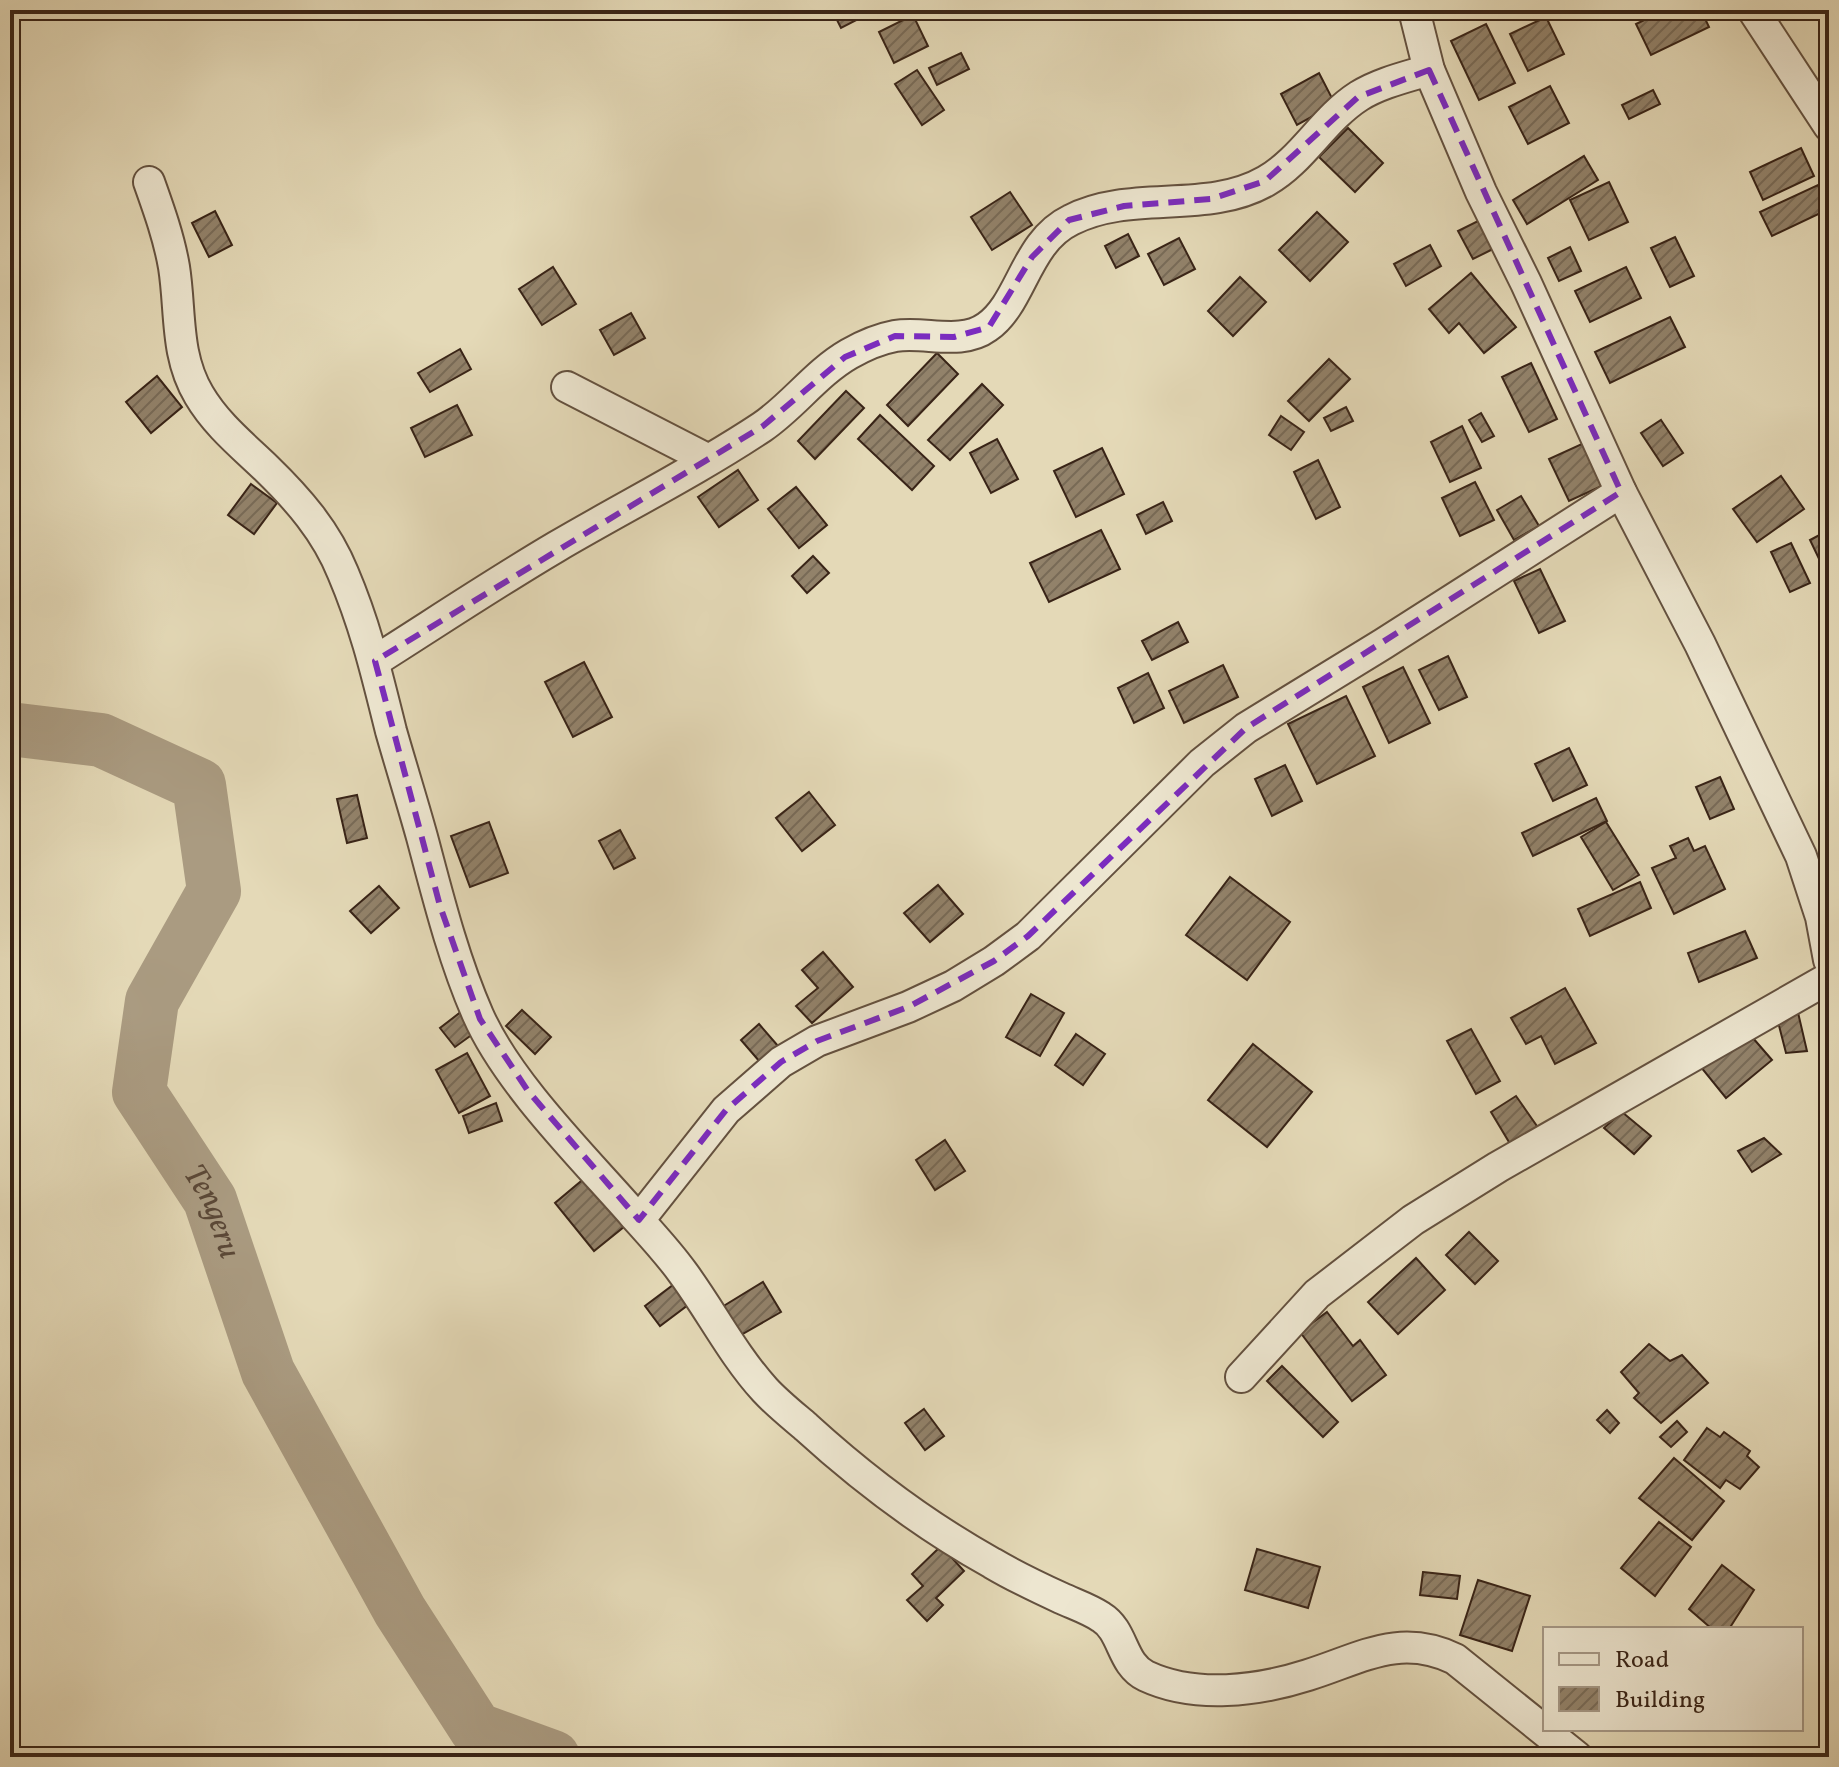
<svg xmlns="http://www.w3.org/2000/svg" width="1839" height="1767" font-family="Vollkorn,serif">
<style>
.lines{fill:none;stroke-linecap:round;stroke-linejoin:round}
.river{stroke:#aa9b81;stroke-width:54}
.building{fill:url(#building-hatch);stroke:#392417;stroke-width:2}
.minor-casing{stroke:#64513f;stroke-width:34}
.minor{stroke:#ede6d0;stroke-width:30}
.marked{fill:none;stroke:#7b2cbf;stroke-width:6;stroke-dasharray:16 10;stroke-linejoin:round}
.labels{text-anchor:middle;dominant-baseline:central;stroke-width:6;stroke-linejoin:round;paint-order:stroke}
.water-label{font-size:32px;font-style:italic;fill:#5b4837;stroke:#ede6d0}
</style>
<defs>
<pattern id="building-hatch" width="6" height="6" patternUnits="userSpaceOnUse" patternTransform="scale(2)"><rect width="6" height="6" fill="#92826a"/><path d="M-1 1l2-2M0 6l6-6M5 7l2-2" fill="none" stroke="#786a56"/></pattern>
</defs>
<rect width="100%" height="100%" fill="#e4d9b7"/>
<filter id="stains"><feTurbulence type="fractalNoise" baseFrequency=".0025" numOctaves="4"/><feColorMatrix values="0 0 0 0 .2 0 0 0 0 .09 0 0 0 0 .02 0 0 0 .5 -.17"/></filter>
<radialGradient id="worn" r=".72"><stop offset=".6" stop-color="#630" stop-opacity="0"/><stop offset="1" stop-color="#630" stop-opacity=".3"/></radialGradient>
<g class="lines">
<path class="river" id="s1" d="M10,729l91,11 98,45 15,106 -62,110 -13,91 71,108 58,172 132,239 76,118 77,28"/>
</g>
<g class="building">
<path d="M832,10h34l2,4 -27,14z"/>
<path d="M1665,10h36l8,17 -58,28 -15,-31z"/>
<path d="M913,15l15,31 -34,17 -15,-31z"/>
<path d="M1546,17l18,37 -36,17 -18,-37z"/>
<path d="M1486,24l29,59 -36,17 -28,-59z"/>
<path d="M961,53l8,16 -32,16 -8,-17z"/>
<path d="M917,70l27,40 -22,15 -27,-41z"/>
<path d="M1319,73l16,31 -38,21 -16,-31z"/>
<path d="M1550,86l19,37 -41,21 -19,-37z"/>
<path d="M1653,90l7,14 -31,15 -7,-14z"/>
<path d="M1348,128l35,35 -28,29 -36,-35z"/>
<path d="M1801,148l13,28 -51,24 -13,-28z"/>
<path d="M1584,156l14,24 -71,44 -14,-24z"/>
<path d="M1609,182l19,40 -39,18 -19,-40z"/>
<path d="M1818,185l11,24 -57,27 -12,-24z"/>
<path d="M1010,192l22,33 -40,25 -21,-33z"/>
<path d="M215,211l17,34 -23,12 -17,-34z"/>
<path d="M1317,212l31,30 -38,39 -31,-31z"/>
<path d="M1478,221l15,28 -20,10 -15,-28z"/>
<path d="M1128,234l11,22 -23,12 -11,-22z"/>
<path d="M1675,237l19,39 -24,11 -19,-39z"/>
<path d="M1179,238l16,31 -31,16 -16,-31z"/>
<path d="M1430,245l11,21 -35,20 -12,-22z"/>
<path d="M1570,247l11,24 -22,10 -11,-23z"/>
<path d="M553,267l23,37 -34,21 -23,-36z"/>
<path d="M1626,267l15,31 -51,24 -15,-31z"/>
<path d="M1471,273l45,54 -32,26 -25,-30 -10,10 -20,-24z"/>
<path d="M1240,277l26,25 -33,34 -25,-25z"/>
<path d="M631,313l14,25 -31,17 -14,-25z"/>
<path d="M1670,317l15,30 -75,36 -15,-31z"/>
<path d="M460,349l11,20 -41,23 -12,-19z"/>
<path d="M937,353l21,21 -50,52 -21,-21z"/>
<path d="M1329,359l21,20 -41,42 -21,-20z"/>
<path d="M1531,363l26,56 -28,13 -27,-55z"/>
<path d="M157,376l25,31 -31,26 -25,-31z"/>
<path d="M982,384l21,21 -53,55 -22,-20z"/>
<path d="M846,391l18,17 -49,51 -17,-18z"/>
<path d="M457,405l15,30 -47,22 -14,-29z"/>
<path d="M1346,407l7,14 -22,10 -7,-13z"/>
<path d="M1481,413l13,23 -12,6 -13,-22z"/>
<path d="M880,415l54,51 -22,24 -54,-51z"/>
<path d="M1281,416l23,16 -13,18 -22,-15z"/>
<path d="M1661,420l22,33 -20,13 -22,-33z"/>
<path d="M1462,426l19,42 -31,14 -19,-40z"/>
<path d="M997,439l21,40 -27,14 -21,-40z"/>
<path d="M1584,443l20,42 -35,16 -20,-42z"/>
<path d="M1102,448l22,46 -48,23 -22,-46z"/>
<path d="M1318,460l22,47 -24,12 -22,-47z"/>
<path d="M738,470l20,30 -39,27 -21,-30z"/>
<path d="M1781,476l23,33 -47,33 -24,-33z"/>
<path d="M1475,482l19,38 -34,16 -18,-38z"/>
<path d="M251,484l26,19 -23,31 -26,-19z"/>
<path d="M796,487l31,38 -28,23 -31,-39z"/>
<path d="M1521,496l18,30 -25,14 -17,-30z"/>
<path d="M1163,502l9,19 -26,13 -9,-19z"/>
<path d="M1101,530l19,39 -71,33 -19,-39z"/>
<path d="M1829,530v31l-7,4 -12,-25z"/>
<path d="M1791,543l19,40 -20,9 -19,-40z"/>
<path d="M813,556l16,17 -22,20 -15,-17z"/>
<path d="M1540,569l25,52 -26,12 -25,-52z"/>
<path d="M1178,622l10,20 -36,18 -10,-19z"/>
<path d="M1448,656l19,41 -28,13 -20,-40z"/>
<path d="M584,662l28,55 -39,20 -28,-55z"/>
<path d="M1223,665l15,32 -54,26 -15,-32z"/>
<path d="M1403,667l27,56 -41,20 -26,-56z"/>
<path d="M1148,673l16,35 -30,15 -16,-35z"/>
<path d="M1346,696l29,60 -58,28 -29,-60z"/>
<path d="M1569,748l18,37 -34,16 -18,-37z"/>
<path d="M1285,765l17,36 -30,15 -17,-37z"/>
<path d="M1720,777l14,32 -24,10 -14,-32z"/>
<path d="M809,792l26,33 -33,26 -26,-33z"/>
<path d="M357,795l10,43 -20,5 -10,-44z"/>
<path d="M1596,798l11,23 -74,35 -11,-23z"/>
<path d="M489,822l19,51 -38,14 -19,-51z"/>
<path d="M1606,822l33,53 -26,15 -32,-53z"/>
<path d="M620,830l15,28 -21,11 -15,-28z"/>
<path d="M1688,838l6,13 11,-5 20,43 -51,25 -22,-46 24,-10 -6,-12z"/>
<path d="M1230,877l60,45 -43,58 -61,-45z"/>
<path d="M1640,882l11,26 -61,28 -12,-27z"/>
<path d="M938,885l25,29 -33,28 -26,-29z"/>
<path d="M379,886l20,22 -28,25 -21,-22z"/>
<path d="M1745,931l12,27 -58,24 -11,-29z"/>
<path d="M823,952l30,35 -41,36 -16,-17 22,-18 -16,-18z"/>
<path d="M1565,988l31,55 -41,21 -14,-28 -15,8 -15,-26z"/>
<path d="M1031,994l33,19 -24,43 -34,-19z"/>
<path d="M1796,1004l11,47 -21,2 -11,-43z"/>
<path d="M522,1010l29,27 -16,17 -29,-28z"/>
<path d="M462,1011l15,20 -22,16 -15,-19z"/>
<path d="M759,1024l19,22 -18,16 -19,-22z"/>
<path d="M1471,1029l29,52 -24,13 -29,-53z"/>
<path d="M1746,1030l26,30 -46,38 -26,-32z"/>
<path d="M1076,1034l29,20 -22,31 -28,-20z"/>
<path d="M1253,1044l59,48 -45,55 -59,-47z"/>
<path d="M467,1053l23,43 -31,17 -23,-43z"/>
<path d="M1516,1096l23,33 -27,18 -21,-35z"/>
<path d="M496,1103l6,18 -33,12 -6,-17z"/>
<path d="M1622,1112l29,24 -17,18 -30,-26z"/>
<path d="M1764,1138l17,16 -29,18 -14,-21z"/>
<path d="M945,1140l20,31 -30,19 -19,-30z"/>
<path d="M586,1177l39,49 -31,25 -39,-48z"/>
<path d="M1469,1232l29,29 -23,23 -29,-29z"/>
<path d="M1416,1258l29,32 -47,44 -30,-32z"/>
<path d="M763,1282l18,30 -47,27 -17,-29z"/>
<path d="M673,1285l15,20 -28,21 -15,-20z"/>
<path d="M1327,1312l26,34 7,-6 26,35 -34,26 -52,-69z"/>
<path d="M1649,1344l21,17 12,-6 26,28 -47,40 -27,-25 5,-5 -18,-21z"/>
<path d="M1282,1366l56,56 -15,15 -56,-56z"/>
<path d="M924,1409l20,27 -19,14 -20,-27z"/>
<path d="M1607,1410l12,13 -9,10 -13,-13z"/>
<path d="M1677,1421l10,11 -16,15 -11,-10z"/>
<path d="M1707,1428l13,9 4,-5 26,19 -3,5 12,11 -19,22 -14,-9 -6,8 -36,-28z"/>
<path d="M1674,1458l50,43 -32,39 -53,-42z"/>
<path d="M1659,1522l32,25 -36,49 -34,-28z"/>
<path d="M941,1546l23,25 -28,27 7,7 -16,16 -20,-21 16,-14 -11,-12z"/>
<path d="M1257,1549l63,18 -12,41 -63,-18z"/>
<path d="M1722,1565l32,25 -25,39h-17l-23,-20z"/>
<path d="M1423,1572l37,4 -3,23 -37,-4z"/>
<path d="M1478,1580l52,16 -18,55 -52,-16z"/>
</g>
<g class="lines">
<g class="minor-casing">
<g id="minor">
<path d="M1414,10l15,60 52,122 45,91 95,209 79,152 101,212 20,61 8,43"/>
<path d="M1753,10l76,116"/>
<path d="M149,182c10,28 20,56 25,85 7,44 1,88 25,128 17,29 43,50 67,73 32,31 60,63 77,105 23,54 34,102 48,158 10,35 21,70 31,106 16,60 31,121 56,178 30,68 105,142 155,199 17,19 35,38 50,59 28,38 50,82 82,117 12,13 27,25 41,37 57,52 118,98 186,136 22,13 45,24 69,35 13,6 28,11 40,19 23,14 20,47 45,59 49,23 112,15 162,-1 52,-16 91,-43 147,-16l122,98"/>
<path d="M567,387l140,72"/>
<path d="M375,661c60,-38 120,-78 181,-114 68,-40 140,-76 206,-120 31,-21 54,-54 87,-73 14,-8 30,-15 46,-18 30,-5 66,10 92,-9 35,-24 38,-85 84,-107 60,-31 136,-5 195,-39 37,-21 57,-62 93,-85 21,-13 47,-19 70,-26"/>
<path d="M639,1220l87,-110 55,-48 36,-21 91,-34 45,-21 41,-25 34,-25 174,-173 44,-35 137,-84 238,-152"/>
<path d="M1241,1377l76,-83 96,-74 85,-53 331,-189"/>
</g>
</g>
<use href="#minor" class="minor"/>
</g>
<path class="marked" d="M1429,70l192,422 -375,236 -218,208 -34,25 -86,46 -91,34 -36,21 -55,48 -87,110 -111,-129 -48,-72 -40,-113 -65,-245 388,-235 82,-69 50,-21 59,1 35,-10 43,-70 37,-37 55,-14 87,-7 54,-18 93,-84z"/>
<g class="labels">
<g class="water-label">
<text stroke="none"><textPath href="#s1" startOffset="666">Tengeru</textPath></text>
</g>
</g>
<rect width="1839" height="1767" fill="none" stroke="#e4d9b7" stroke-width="40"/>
<rect x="12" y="12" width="1815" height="1743" fill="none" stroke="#392417" stroke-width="4"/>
<rect x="20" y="20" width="1799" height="1727" fill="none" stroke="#392417" stroke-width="2"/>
<rect x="1543" y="1627" width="260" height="104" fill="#ede6d0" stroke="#a59886" stroke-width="2"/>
<rect x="1559" y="1653" width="40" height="12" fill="#ede6d0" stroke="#a59886" stroke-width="2"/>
<text x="1615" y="1667" font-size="24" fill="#392417">Road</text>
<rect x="1559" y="1687" width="40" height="24" fill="url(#building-hatch)" stroke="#a59886" stroke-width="2"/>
<text x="1615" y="1707" font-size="24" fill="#392417">Building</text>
<rect width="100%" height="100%" filter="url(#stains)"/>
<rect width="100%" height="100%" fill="url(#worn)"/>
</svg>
